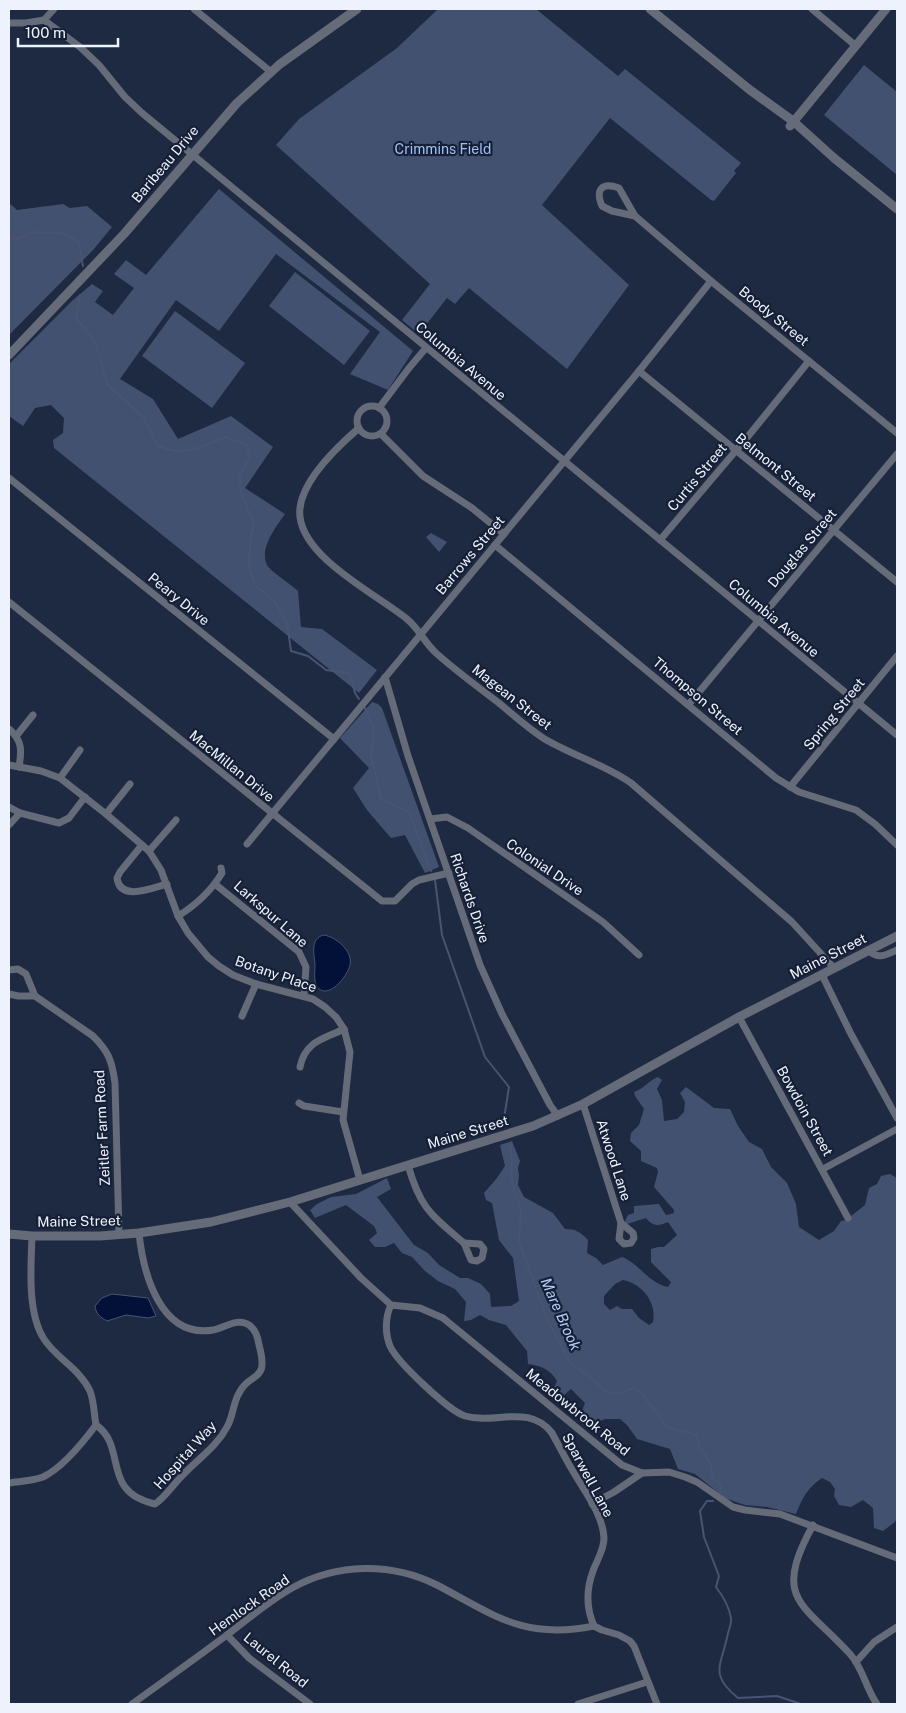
<svg xmlns="http://www.w3.org/2000/svg" width="906" height="1713" font-family="'Public Sans',sans-serif">
<style>
.green{fill:#425170;fill-rule:evenodd}
.water{fill:#031037;stroke:#495472}
.lines{fill:none;stroke-linecap:round;stroke-linejoin:round}
.stream{stroke:#495472;stroke-width:2}
.minor{stroke:#656b78;stroke-width:7}
.tertiary{stroke:#656b78;stroke-width:9}
.labels{text-anchor:middle;dominant-baseline:central;stroke-width:4.5;stroke-linejoin:round;paint-order:stroke}
.park-label{font-size:14px;fill:#a3c0f8;stroke:#152037}
.street-label{font-size:14px;fill:#edf2fc;stroke:#152037}
.water-label{font-size:15px;font-style:italic;fill:#b5caf5;stroke:#152037}
</style>
<rect width="100%" height="100%" fill="#1e2a41"/>
<g class="green">
<path d="M438,9h98l82,67 7,-7 116,94 -7,8 2,2 -22,28 -3,-1 -101,-82 -68,87 87,80 -62,84 -98,-81 -14,16 -8,-6 -28,36 -17,-14 28,-36 -154,-139 23,-26 98,-71z"/>
<path d="M864,65l33,27v83l-73,-60z"/>
<path d="M219,189l194,162 -25,39 -38,-16 30,-42 -104,-78 -57,77 -43,-31 -56,79 33,20 25,40 53,-23 42,31 -28,41 40,26c-9,13 -26,34 -18,51 3,6 25,20 31,26l3,36 21,2 55,41 -18,23 -305,-245 -1,-8 10,-7 1,-15 -13,-13 -16,3 -12,18 -14,-10v-52l64,-64 19,-16 11,7 -8,11 18,13 21,-27 -20,-14 12,-14 20,15z"/>
<path d="M9,203l8,7 46,-6 7,4 17,-2 25,21 -19,23 -84,85z"/>
<path d="M295,272l75,59 -26,34 -75,-59z"/>
<path d="M175,311l70,52 -33,45 -70,-52z"/>
<path d="M431,533l16,9 -8,10 -13,-15z"/>
<path d="M372,702l6,2 4,4 57,159 -14,6 -20,-38 -14,3 -24,-28 -14,-22 16,-20 -29,-30z"/>
<path d="M658,1077l4,3 -5,9 5,11 2,21 13,-2 7,-7 1,-10 -5,-9 6,-6 28,21 16,1 8,17 11,16 13,7 9,18 16,16 9,21 3,23 20,13 15,-9 7,-10 5,-1 19,-15 4,-17 8,-4 4,-8 9,-2 7,4v339l-2,5 -12,9 -9,-3 -1,-20 -10,-8 -12,7 -12,-2 -5,-9 1,-7 -5,-7 -8,-4c-14,9 -20,20 -26,36l-29,-7 -22,-2 -9,-3 -11,-4 -30,-24 -17,-5 -8,-20 -33,-10 -10,-14 -7,-6h-15l-15,7 -8,-2 -2,-8 5,-13 -14,-14 -9,8 -9,-7 4,-9c-7,-12 -16,-15 -29,-17l-1,-13 -21,-26 -17,-5 -9,-5 -9,5 -7,1 2,-19 -11,-13 -17,-8 -13,-10 -13,-14 -10,-4 -8,-10 -9,4h-10l-6,-7 8,-7 -3,-7 -28,-21 -31,13 -5,-8 7,-6 14,-7 25,-3 31,-16 4,11 -14,8 37,48 14,8 11,12 21,13h8l13,6 9,10 1,13 20,-1 8,-5 -6,-43 -14,-18 -7,-37 -6,-3 -2,-7 13,-15 8,-12 -5,-21 12,-4 8,20 -2,7 1,8 -1,9 6,12 29,16 12,16c10,0 16,3 23,11l-1,13 9,5 7,7 19,-8c18,7 26,26 46,30l3,-5 -20,-20v-13l7,-2h6l13,-12 -9,-13c-10,4 -15,5 -22,-4l-19,6 -2,-3 3,-6 6,-2v-7l25,-2 7,11 8,-2v-3l-20,-23 4,-15 -1,-4 -16,-7v-10l-11,-10 1,-8 8,-8 5,-16 -9,-13 -1,-4c10,-3 15,-12 24,-15zM623,1280c19,4 34,22 30,42l-4,3 -10,-7 -7,-9h-10l-5,-3 -7,4 -6,-6v-8l11,-12z"/>
</g>
<g class="water">
<path d="M324,935c12,2 29,16 26,30 -2,9 -15,27 -26,26 -12,-2 -9,-18 -9,-27 -1,-10 -5,-26 9,-29z"/>
<path d="M112,1294l36,4 8,18 -8,2 -22,-3 -19,6c-7,-4 -11,-7 -12,-15l7,-8z"/>
</g>
<g class="lines">
<g class="stream">
<path d="M9,238l7,1 17,-7 28,1 18,9 4,24"/>
<path d="M80,295l-4,24 13,14 8,14 10,37 37,34 13,27c29,13 42,2 69,-8l21,8 2,13 -10,18 3,20 12,28 -4,17 -1,26 6,18 20,17 12,21 4,28 17,5 18,14 24,3 5,20 4,6"/>
<path d="M365,708l9,21 -3,26 10,44 28,13 22,59"/>
<path d="M435,880l7,55 43,122 24,30 -6,38"/>
<path d="M511,1145l1,36 9,30 -2,30 28,78 23,43 25,19 10,10 11,3 18,-6 9,6 4,7 11,13 8,13 31,8 2,11 12,18 1,11 2,4 7,6 -1,8"/>
<path d="M713,1501h-6l-7,10 4,26 15,39 -3,11c7,9 13,20 15,31 1,5 -2,11 -3,15 -6,32 -20,41 10,65l39,-2 24,8"/>
</g>
<g class="minor">
<path d="M194,9l77,63"/>
<path d="M812,9l44,37"/>
<path d="M44,20l36,27 19,18 26,32 17,16 755,622"/>
<path d="M44,20l10,-11"/>
<path d="M9,23h17l18,-3"/>
<path d="M635,216l-23,-5 -10,-5c-7,-17 0,-24 17,-18l16,28 76,65 186,152"/>
<path d="M639,371l258,211"/>
<circle cx="372" cy="421" r="15"/>
<path d="M379,408l30,-40 17,-20"/>
<path d="M359,428c-22,19 -63,57 -59,89 5,42 76,77 107,102 12,10 18,24 29,34 20,18 42,34 63,50 14,12 29,25 44,35 28,17 61,26 88,45l161,139 42,46"/>
<path d="M381,434l42,42 49,32 32,26"/>
<path d="M9,478l325,261"/>
<path d="M660,540l90,-106 59,-73"/>
<path d="M495,545l281,233 23,14 57,18 19,14 22,21"/>
<path d="M9,602l373,299h13l17,-17 7,-4 30,-7"/>
<path d="M385,677l23,79 72,209 22,49 48,91 8,11"/>
<path d="M689,704l208,-250"/>
<path d="M9,729c13,11 13,21 10,38"/>
<path d="M17,735l16,-20"/>
<path d="M9,765l32,6 19,7 46,36 43,37 12,19 17,46 10,17 20,24 11,9 14,9 23,9 57,15 12,8 11,10 8,12 6,23 -7,68 17,60"/>
<path d="M60,778l20,-28"/>
<path d="M790,787l107,-131"/>
<path d="M9,807l11,6 39,10 10,-5 16,-21"/>
<path d="M106,814l24,-30"/>
<path d="M430,819l17,-2 21,11 135,94 36,33"/>
<path d="M9,825l11,-12"/>
<path d="M247,844l392,-473 72,-90"/>
<path d="M142,845l-22,27 -3,6c3,24 35,10 50,6"/>
<path d="M149,851l27,-31"/>
<path d="M215,884l84,68 7,15 -2,29"/>
<path d="M178,916c18,-11 33,-25 44,-43l-1,-5"/>
<path d="M868,950c9,10 18,5 29,0"/>
<path d="M9,970l9,-1 8,5 9,22"/>
<path d="M822,975l29,59 46,84"/>
<path d="M9,994l9,2h17l58,40c16,16 19,25 22,47l4,151"/>
<path d="M242,1016l14,-32"/>
<path d="M739,1017l109,201"/>
<path d="M300,1067c5,-26 24,-28 44,-38"/>
<path d="M299,1103l5,3 39,6"/>
<path d="M583,1104l38,119"/>
<path d="M408,1165c12,43 23,50 56,78"/>
<path d="M823,1169l74,-40"/>
<path d="M290,1202l71,76 30,27 29,3 23,10 179,147 20,8 27,-1 16,5 12,5 36,25 12,3 35,4 117,44"/>
<path d="M621,1223l12,10 1,5 -3,5 -7,1 -5,-5z"/>
<path d="M464,1243l16,1 4,5 -2,9 -5,3 -6,-1z"/>
<path d="M391,1305c-6,12 -6,29 -1,41 7,16 59,65 75,70 30,9 64,-13 87,17 7,13 14,27 22,40 11,19 29,42 30,65 0,12 -7,22 -11,33 -7,19 -7,37 1,55l8,4 17,5 11,6 4,5 23,58"/>
<path d="M96,1425c32,22 4,67 59,79 10,-7 17,-18 26,-27 15,-17 35,-29 46,-50 6,-11 6,-22 11,-32 11,-25 32,-10 21,-50 -1,-7 -4,-16 -10,-20 -11,-8 -25,3 -36,5 -53,9 -70,-58 -74,-97"/>
<path d="M9,1483c11,-2 24,-2 34,-6 19,-9 41,-36 53,-52 -2,-11 -2,-24 -6,-34 -10,-22 -34,-33 -46,-52 -17,-26 -13,-73 -12,-103"/>
<path d="M592,1504l22,-12 28,-19"/>
<path d="M813,1525c-41,75 -11,77 37,129 13,14 16,35 27,50"/>
<path d="M227,1635l22,23 61,46"/>
<path d="M856,1662l18,-20 23,-15"/>
<path d="M132,1704c32,-23 64,-46 95,-69 21,-16 42,-34 65,-47 45,-25 99,-26 145,-3 59,31 87,55 157,41"/>
<path d="M578,1704l69,-22"/>
</g>
<g class="tertiary">
<path d="M650,9l100,81 43,31 41,37 63,51"/>
<path d="M790,126l96,-117"/>
<path d="M9,355l115,-121 113,-131 43,-39 77,-55"/>
<path d="M9,1234l23,2h68l39,-3 72,-11 79,-20 243,-76 50,-22 156,-87 158,-81"/>
</g>
</g>
<g class="labels">
<g class="park-label">
<text x="443" y="149">Crimmins Field</text>
</g>
<g class="street-label">
<text transform="translate(165 164) rotate(-50)">Baribeau Drive</text>
<text transform="translate(774 316) rotate(39)">Boody Street</text>
<text transform="translate(461 361) rotate(40)">Columbia Avenue</text>
<text transform="translate(776 467) rotate(39)">Belmont Street</text>
<text transform="translate(697 477) rotate(-50)">Curtis Street</text>
<text transform="translate(802 548) rotate(-50)">Douglas Street</text>
<text transform="translate(470 555) rotate(-50)">Barrows Street</text>
<text transform="translate(179 599) rotate(39)">Peary Drive</text>
<text transform="translate(774 618) rotate(40)">Columbia Avenue</text>
<text transform="translate(698 696) rotate(40)">Thompson Street</text>
<text transform="translate(512 697) rotate(38)">Magean Street</text>
<text transform="translate(834 714) rotate(-51)">Spring Street</text>
<text transform="translate(232 766) rotate(39)">MacMillan Drive</text>
<text transform="translate(545 867) rotate(34)">Colonial Drive</text>
<text transform="translate(470 898) rotate(71)">Richards Drive</text>
<text transform="translate(271 914) rotate(41)">Larkspur Lane</text>
<text transform="translate(828 956) rotate(-27)">Maine Street</text>
<text transform="translate(276 974) rotate(19)">Botany Place</text>
<text transform="translate(805 1111) rotate(61)">Bowdoin Street</text>
<text transform="translate(102 1128) rotate(-93)">Zeitler Farm Road</text>
<text transform="translate(468 1132) rotate(-17)">Maine Street</text>
<text transform="translate(614 1160) rotate(72)">Atwood Lane</text>
<text transform="translate(79 1221) rotate(-1)">Maine Street</text>
<text transform="translate(578 1412) rotate(39)">Meadowbrook Road</text>
<text transform="translate(185 1455) rotate(-48)">Hospital Way</text>
<text transform="translate(588 1475) rotate(62)">Sparwell Lane</text>
<text transform="translate(249 1605) rotate(-35)">Hemlock Road</text>
<text transform="translate(276 1660) rotate(39)">Laurel Road</text>
</g>
<g class="water-label">
<text transform="translate(561 1314) rotate(66)">Mare Brook</text>
</g>
</g>
<rect width="906" height="1713" fill="none" stroke="#edf2fc" stroke-width="20"/>
<path d="M18 38v8h100v-8" fill="none" stroke="#edf2fc" stroke-width="2.5"/>
<text x="25" y="38" font-size="15" fill="#edf2fc" stroke="#152037" stroke-width="4" paint-order="stroke">100 m</text>
</svg>
